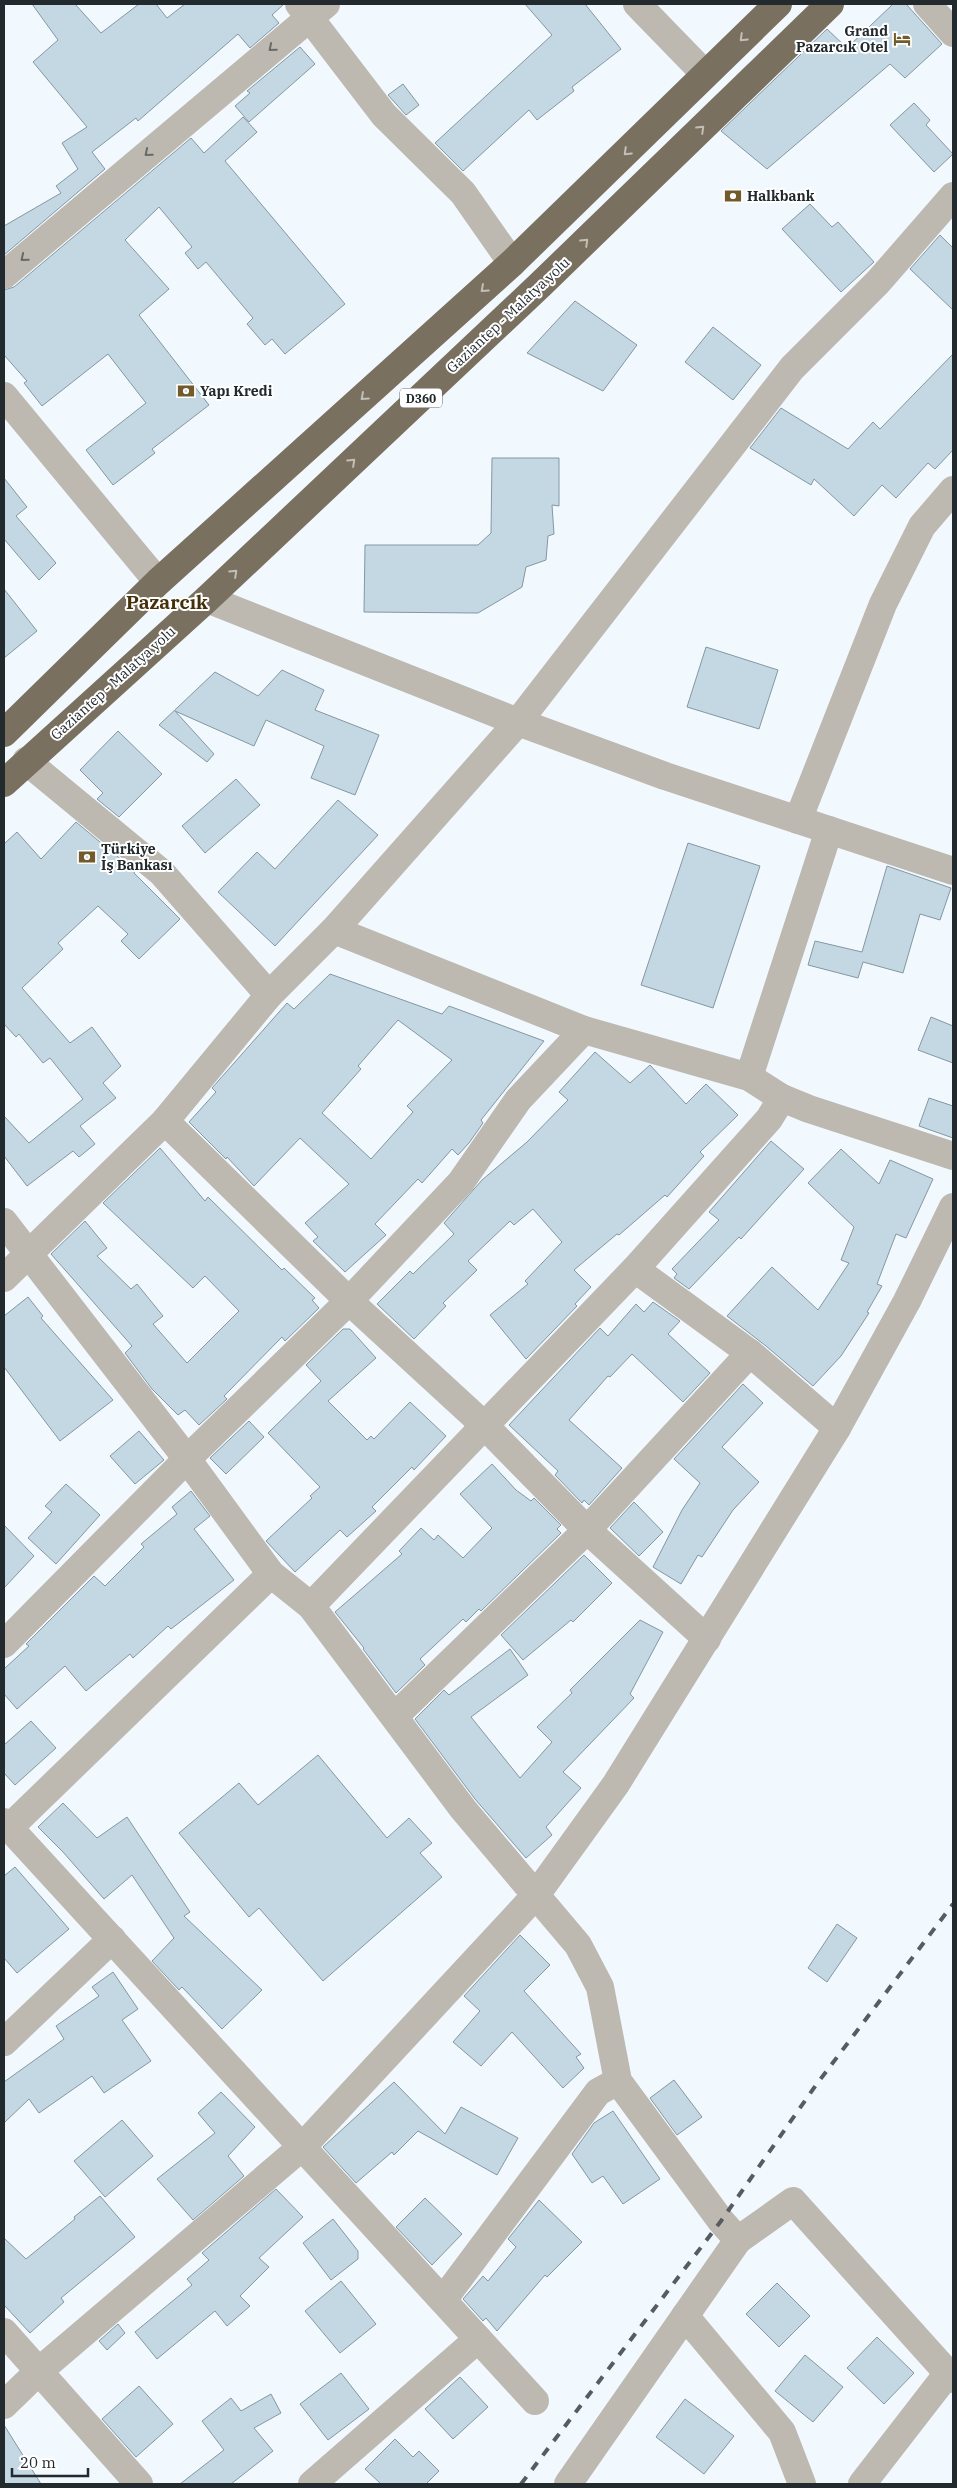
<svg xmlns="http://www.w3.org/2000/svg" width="957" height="2488" font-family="'IBM Plex Serif',serif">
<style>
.building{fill:#c3d8e3;stroke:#8497a2;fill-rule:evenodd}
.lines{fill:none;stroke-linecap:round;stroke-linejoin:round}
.minor{stroke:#bdb8b0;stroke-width:28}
.highway{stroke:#7a7060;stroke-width:28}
.rail{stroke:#555d61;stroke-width:4;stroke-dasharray:9 9;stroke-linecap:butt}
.oneway{stroke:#c3bfb7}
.oneway2{stroke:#686a68}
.labels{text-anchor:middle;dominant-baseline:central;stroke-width:4;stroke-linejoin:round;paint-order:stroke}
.shield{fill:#fff;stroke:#646a6d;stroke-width:1}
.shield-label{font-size:12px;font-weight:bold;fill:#222a2e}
.poi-label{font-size:14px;font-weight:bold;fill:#222a2e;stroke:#fff;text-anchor:start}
.street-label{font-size:14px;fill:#222a2e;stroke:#fff}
.district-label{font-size:19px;font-weight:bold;fill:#443009;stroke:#fff}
</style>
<rect width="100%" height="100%" fill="#f1f9fe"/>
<g class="building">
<path d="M32,4h43l26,29 38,-29h17l11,14 18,-14h99l-12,11 7,8 -29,25 -12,-14 -100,87 -2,-3 -44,34 13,17 -101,86v-29l57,-33 -5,-7 22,-17 -16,-26 25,-16 -54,-65 25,-22z"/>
<path d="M525,4h60l36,45 -49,38 2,4 -37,29 -8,-10 -66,61 -28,-28 117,-108z"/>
<path d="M893,4h13l36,40 -37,34 -15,-14 -123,105 -46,-38 106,-102 20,19z"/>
<path d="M300,47l15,17 -66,58 -14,-16 15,-13 -3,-2z"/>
<path d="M403,84l16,21 -13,10 -18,-20z"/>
<path d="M914,103l16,17 -4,5 27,29 -19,18 -44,-47z"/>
<path d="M243,117l14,15 -32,29 120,143 -60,50 -13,-15 -7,6 -18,-21 6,-6 -47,-56 -8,7 -13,-16 7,-6 -33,-40 -34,33 44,49 -30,26 70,90 -57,44 3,4 -42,32 -27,-35 60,-47 -38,-49 -66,52 -18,-23 3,-2 -23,-26v-65l10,-3 177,-149 13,15z"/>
<path d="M810,204l22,23 6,-5 36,40 -33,30 -59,-63z"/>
<path d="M940,235l13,13v62l-43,-41z"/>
<path d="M575,301l62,44 -34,46 -76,-38z"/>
<path d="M713,327l48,38 -28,35 -48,-38z"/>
<path d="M953,354v96l-18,19 -7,-6 -32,35 -14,-13 -28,31 -40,-37 -3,6 -61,-37 31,-40 67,41 25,-27 7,7z"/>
<path d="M492,458h67v48l-7,-1 2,29 -6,2 -2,24 -20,7 -4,20 -44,26 -114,-1 1,-67h113l13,-12z"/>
<path d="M4,478l23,29 -11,9 40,47 -17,17 -35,-41z"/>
<path d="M4,589l33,42 -33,27z"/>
<path d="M706,647l72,23 -19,59 -72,-22z"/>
<path d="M282,670l42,20 -9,20 64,25 -24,60 -44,-17 13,-32 -58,-26 -12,26 -79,-35 39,43 -7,8 -48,-37 56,-53 43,24z"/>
<path d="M118,731l44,43 -43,43 -22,-18 6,-6 -23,-23z"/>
<path d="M236,779l24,26 -55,48 -23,-27z"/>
<path d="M338,800l40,35 -103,111 -57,-54 39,-40 18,17z"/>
<path d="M76,822l59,49 -1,2 46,46 -41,40 -18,-18 7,-7 -30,-28 -40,37 5,6 -41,39 48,55 22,-16 29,39 -18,17 13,15 -36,28 15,18 -16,13 -6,-6 -46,35 -23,-30v-40l25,27 54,-44 -33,-41 -7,5 -24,-29 -3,3 -12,-13v-180l13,-12 24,27z"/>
<path d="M688,843l72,23 -47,142 -72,-23z"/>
<path d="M887,866l64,22 -11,32 -20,-6 -17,59 -40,-11 -5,16 -50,-13 7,-24 47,11z"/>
<path d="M330,974l112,40 7,-8 95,35 -63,79 2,3 -14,20 -11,12 -6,-6 -30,34 -4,-4 -43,45 11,11 -41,37 -32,-31 5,-4 -13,-14 44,-39 -49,-46 -46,48 -27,-29 -1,2 -37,-37 27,-30 -4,-4 75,-85 7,6zM398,1020l54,40 -45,46 6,6 -42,47 -49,-46 39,-44 -3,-3z"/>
<path d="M931,1017l22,9v37l-35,-13z"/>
<path d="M595,1052l35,31 20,-18 36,39 20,-20 32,31 -38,37 4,4 -37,41 -2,-2 -46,40 -2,-1 -43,36 17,17 -16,17 2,2 -51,53 -36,-44 38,-31 -3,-3 37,-39 -29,-33 -19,16 -4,-4 -42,40 9,9 -34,33 3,3 -32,33 -37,-35 33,-33 3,3 41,-40 -10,-11 38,-43 45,-38 41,-42 -9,-8z"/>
<path d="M929,1098l24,8v32l-34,-12z"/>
<path d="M771,1141l33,28 -63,70 -2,-2 -50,52 -15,-11 3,-4 -5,-5 47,-49 -10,-8z"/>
<path d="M160,1148l45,53 3,-4 74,73 2,-2 31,30 -3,2 7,8 -34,33 -3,-4 -58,59 3,3 -28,26 -14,-15 -7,5 -26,-26 -27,-36 7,-7 -81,-92 34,-33 22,27 -10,8 34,33 6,-5 26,32 -10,8 34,39 52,-52 -34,-35 -12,12 -90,-85z"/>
<path d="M841,1149l38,35 11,-24 43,19 -27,59 -10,-4 -19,50 5,2 -15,26 2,1 -28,43 -28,30 -47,-40 -39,-30 45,-49 46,43 31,-47 -8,-3 13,-33 -46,-44z"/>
<path d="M28,1297l15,19 -2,2 72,82 -53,41 -56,-74v-51z"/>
<path d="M653,1302l27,19 -12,13 42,39 -27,29 -51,-48 -22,23 -2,-1 -39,44 53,48 -33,37 -5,-5 -2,3 -27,-28 3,-4 -49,-46 91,-97 8,8 28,-32 8,8z"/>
<path d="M343,1329h7l26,29 -48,43 39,39 4,-4 3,3 36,-37 36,34 -32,34 -2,-3 -40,40 4,4 -29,26 -7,-7 -45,42 -29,-31 46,-43 -2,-2 10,-9 -52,-54 53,-52 -15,-16z"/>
<path d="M743,1384l20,19 -41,44 37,35 -26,28 -31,47 -4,-2 -17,29 -28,-17 29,-57 18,-27 -26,-24z"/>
<path d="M249,1421l15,16 -38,37 -16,-16z"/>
<path d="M139,1431l25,29 -29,24 -25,-28z"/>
<path d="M492,1464l24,26 15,11 3,-3 27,27 -4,4 4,4 -80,78 -2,-2 -13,13 -3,-3 -43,40 5,6 -29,28 -33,-44 1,-1 -29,-36 67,-58 -3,-3 22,-23 13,12 4,-5 25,23 29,-30 -32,-34z"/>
<path d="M66,1484l34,31 -44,49 -28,-26 24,-26 -7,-6z"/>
<path d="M191,1491l19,25 -16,13 40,51 -63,49 -3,-3 -35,32 -3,-4 -44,37 -21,-25 -48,43 -13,-15v-25l25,-23 -3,-2 68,-68 11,10 39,-39 -3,-3 36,-30 -5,-7z"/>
<path d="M634,1502l29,30 -24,24 -29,-28z"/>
<path d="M4,1525l30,31 -30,32z"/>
<path d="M584,1555l28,28 -39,39 -2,-2 -48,40 -22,-25z"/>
<path d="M640,1620l23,12 -33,62 4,4 -71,74 18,16 -35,39 6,8 -26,23 -51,-59 -60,-80 29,-29 5,5 61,-46 18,26 -57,42 49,61 32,-36 -15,-15 35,-34 -2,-3z"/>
<path d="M31,1721l25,27 -41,37 -11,-12v-28z"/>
<path d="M318,1755l69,83 22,-20 23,25 -12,10 22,24 -119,104 -64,-73 -10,9 -70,-84 60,-50 19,22z"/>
<path d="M63,1803l34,35 30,-21 63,95 -6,4 78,74 -40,39 -40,-42 -3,3 -27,-29 22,-23 -42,-63 -28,24 -41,-47 -25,-25z"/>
<path d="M15,1867l54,62 -52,44 -13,-15v-82z"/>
<path d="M837,1924l20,14 -30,44 -19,-14z"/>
<path d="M520,1935l30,30 -26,26 57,63 -5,3 8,11 -21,20 -51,-56 -31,34 -28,-24 27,-31 -16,-15z"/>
<path d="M113,1972l25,37 -16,11 29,41 -47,32 -12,-17 -53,37 -10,-14 -25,24v-41l60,-43 -8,-13 43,-30 -7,-9z"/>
<path d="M674,2080l28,37 -25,18 -27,-37z"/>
<path d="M394,2082l51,52 16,-27 57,31 -21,37 -79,-44 -24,24 -2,-3 -36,31 -33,-36z"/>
<path d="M221,2092l34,35 -27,29 16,20 -51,44 -36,-41 58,-46 -17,-20z"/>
<path d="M613,2111l47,68 -37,25 -20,-28 -11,7 -20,-29 22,-31z"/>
<path d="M122,2120l31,36 -48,41 -31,-36z"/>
<path d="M276,2189l27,28 -44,41 10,9 -29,29 10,10 -23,20 -12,-15 -58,48 -22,-27 57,-47 -5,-6 22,-19 -7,-7z"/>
<path d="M100,2196l35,41 -74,61 3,4 -34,31 -26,-28v-67l22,21 49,-40 -1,-2z"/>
<path d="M425,2198l37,36 -30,31 -36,-38z"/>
<path d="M539,2200l43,42 -35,35 -2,-2 -48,56 -11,-13 -3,3 -20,-22 20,-23 5,5 28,-34 -8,-8z"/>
<path d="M333,2219l25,32v8l-27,21 -28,-37z"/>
<path d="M341,2281l35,43 -36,29 -35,-42z"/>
<path d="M777,2283l33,33 -31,31 -33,-33z"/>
<path d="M118,2324l7,9 -18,17 -8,-9z"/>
<path d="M877,2337l37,36 -30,31 -37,-36z"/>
<path d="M805,2355l38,32 -30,35 -38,-31z"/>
<path d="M341,2373l28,36 -41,31 -28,-36z"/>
<path d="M460,2377l28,30 -35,32 -28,-30z"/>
<path d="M139,2386l34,38 -37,33 -34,-38z"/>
<path d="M271,2394l10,19 -27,15 19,23 -42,33h-51l44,-34 -22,-29 29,-23 10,13z"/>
<path d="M685,2399l49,37 -30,38 -48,-37z"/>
<path d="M4,2425l37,59h-37z"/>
<path d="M395,2439l18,18 6,-6 20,20 -13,13h-45l-16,-15z"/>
</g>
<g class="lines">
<g class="minor">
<path d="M299,4l85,111 79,78 49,70"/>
<path d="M637,4l68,70"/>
<path d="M927,4l26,29"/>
<path d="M4,275l322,-271"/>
<path d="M4,396l154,186"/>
<path d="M207,599l311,123 147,54 288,95"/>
<path d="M26,761l136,112 107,122"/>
<path d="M798,820l85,-216 39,-78 31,-36"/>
<path d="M334,930l250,100 165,47 33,21 27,11 144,47"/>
<path d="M749,1077l80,-247"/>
<path d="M165,1121l184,180 135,124 103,105 120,109"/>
<path d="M4,1222l183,237 84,115 40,32 152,203 115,136 22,42 18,94 103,140 17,19 -170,244"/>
<path d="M635,1269l115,84 87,75"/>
<path d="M4,1278l161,-157 104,-126 65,-65 184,-208 274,-354 86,-86 75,-86"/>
<path d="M311,1606l324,-337 134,-150 13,-21"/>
<path d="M4,1644l183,-185 162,-158 112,-119 57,-82 66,-70"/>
<path d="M395,1716l192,-186 163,-177"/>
<path d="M4,1822l531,579"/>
<path d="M9,1828l262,-254"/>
<path d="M4,2042l108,-103"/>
<path d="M738,2240l55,-39 160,178"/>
<path d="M443,2300l155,-208 20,-11"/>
<path d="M685,2316l97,116 20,52"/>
<path d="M4,2332l135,152"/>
<path d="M4,2405l35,-34 264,-225 233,-251 80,-111 221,-356 70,-127 46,-94"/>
<path d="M312,2484l166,-145"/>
<path d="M862,2484l86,-111"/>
</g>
<g class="highway">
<path d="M4,733l154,-151 354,-319 266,-259"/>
<path d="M4,783l203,-184 333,-314 290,-281"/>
</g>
<path class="rail" d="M521,2484l200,-263 95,-136 137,-181"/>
</g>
<defs><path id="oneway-chevron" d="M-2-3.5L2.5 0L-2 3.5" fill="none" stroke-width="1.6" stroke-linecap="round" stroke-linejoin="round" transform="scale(1.25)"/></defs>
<g class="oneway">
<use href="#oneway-chevron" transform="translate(743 38) rotate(136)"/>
<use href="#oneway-chevron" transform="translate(701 129) rotate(-44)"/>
<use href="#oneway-chevron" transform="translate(627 152) rotate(136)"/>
<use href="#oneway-chevron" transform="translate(585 242) rotate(-44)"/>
<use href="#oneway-chevron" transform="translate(484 289) rotate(138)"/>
<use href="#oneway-chevron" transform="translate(364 397) rotate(138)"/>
<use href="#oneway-chevron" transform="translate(352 462) rotate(-43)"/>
<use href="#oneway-chevron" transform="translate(234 573) rotate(-43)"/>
</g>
<g class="oneway2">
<use href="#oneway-chevron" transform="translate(272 48) rotate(140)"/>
<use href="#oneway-chevron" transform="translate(148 153) rotate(140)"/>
<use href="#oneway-chevron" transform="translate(24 258) rotate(140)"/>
</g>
<defs>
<g id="hotel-bare" transform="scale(1.35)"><path d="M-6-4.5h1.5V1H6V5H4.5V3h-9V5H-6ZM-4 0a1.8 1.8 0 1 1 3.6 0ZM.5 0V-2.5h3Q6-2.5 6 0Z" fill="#735a2b" stroke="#fff" stroke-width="2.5" paint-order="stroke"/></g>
<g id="bank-bare" transform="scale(1.35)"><path d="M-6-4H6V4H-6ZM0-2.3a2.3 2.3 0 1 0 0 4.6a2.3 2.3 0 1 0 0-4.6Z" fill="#735a2b" stroke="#fff" stroke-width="2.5" paint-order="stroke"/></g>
</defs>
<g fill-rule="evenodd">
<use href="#hotel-bare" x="902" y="39"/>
<use href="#bank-bare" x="733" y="196"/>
<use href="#bank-bare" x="186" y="391"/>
<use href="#bank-bare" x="87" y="857"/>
</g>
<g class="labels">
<rect class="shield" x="400" y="388.5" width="42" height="19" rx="4"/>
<g class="shield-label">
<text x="421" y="398">D360</text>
</g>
<g class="poi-label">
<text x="888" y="31" text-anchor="end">Grand<tspan x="888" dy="16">Pazarcık Otel</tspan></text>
<text x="747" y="196">Halkbank</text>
<text x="200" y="391">Yapı Kredi</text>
<text x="101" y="849">Türkiye<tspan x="101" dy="16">İş Bankası</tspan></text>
</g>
<g class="street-label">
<text transform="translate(508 315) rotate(-43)">Gaziantep - Malatya yolu</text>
<text transform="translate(113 683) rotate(-42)">Gaziantep - Malatya yolu</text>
</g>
<g class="district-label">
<text x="167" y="602">Pazarcık</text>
</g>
</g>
<rect width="957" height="2488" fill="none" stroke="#222a2e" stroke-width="10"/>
<path d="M12 2468v8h76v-8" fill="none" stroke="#222a2e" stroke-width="2.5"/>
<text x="20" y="2468" font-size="15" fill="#222a2e" stroke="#ffffff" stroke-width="4" paint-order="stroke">20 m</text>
</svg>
